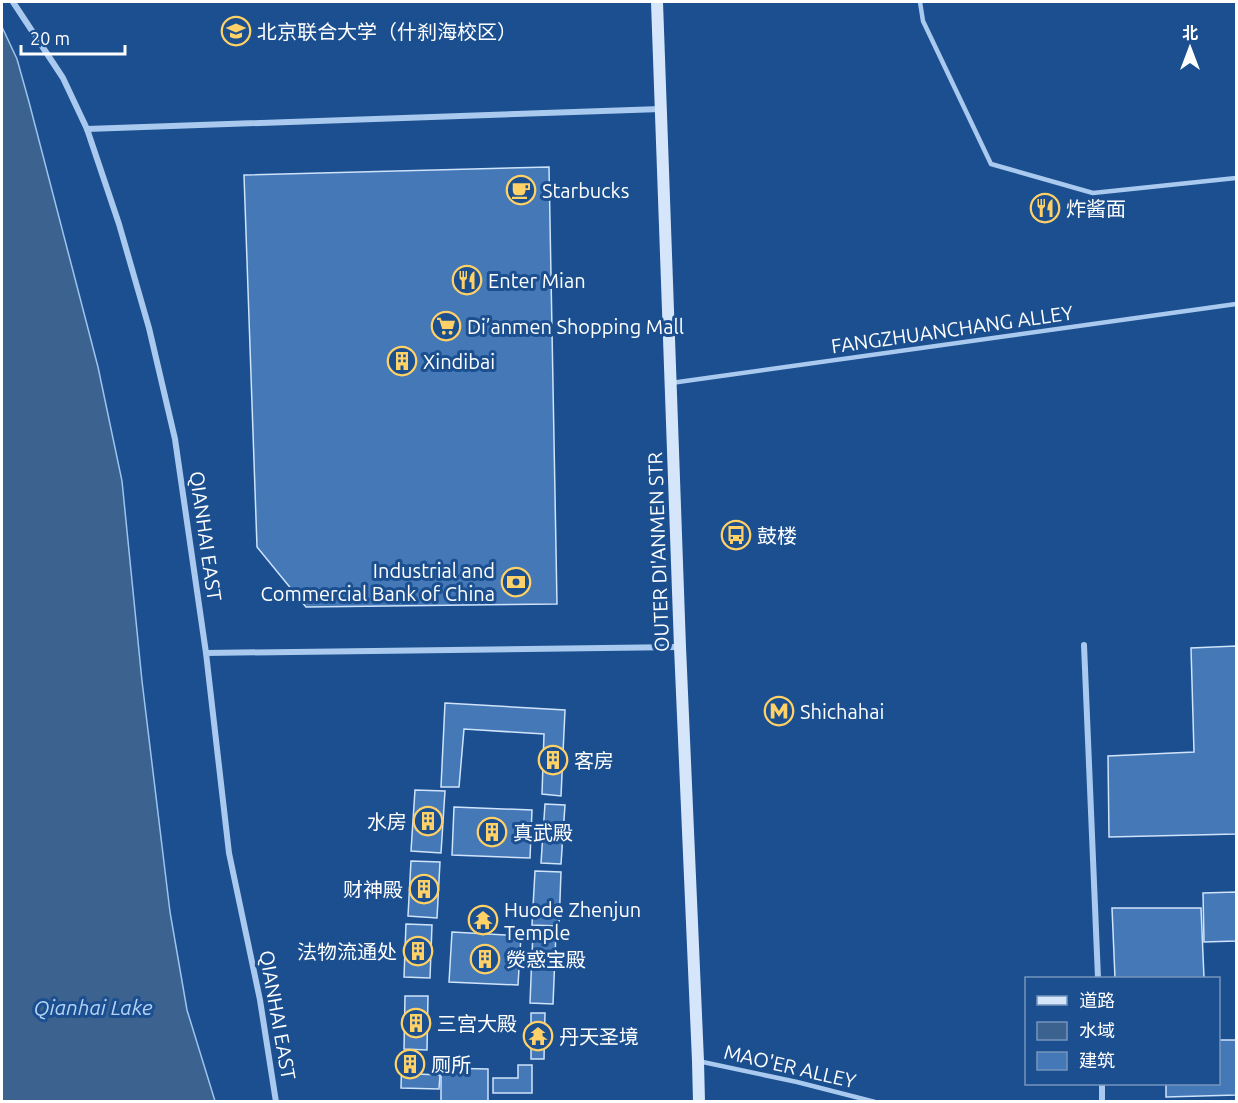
<svg xmlns="http://www.w3.org/2000/svg" width="1238" height="1103" font-family="Ubuntu,'Noto Sans SC',sans-serif">
<style>
.water{fill:#3c6290;stroke:#9cc4f0;stroke-width:1.5}
.building{fill:#4478b7;stroke:#cfe3fa;stroke-width:1.5}
.lines{fill:none;stroke-linecap:round;stroke-linejoin:round}
.lane{stroke:#a9c9ee;stroke-width:4.5}
.street{stroke:#a9c9ee;stroke-width:6}
.secondary{stroke:#d6e6fa;stroke-width:12}
.labels{text-anchor:middle;dominant-baseline:central;stroke-width:6;stroke-linejoin:round;paint-order:stroke}
.poi-label{font-size:20px;fill:#fff;stroke:#1b4f8f;text-anchor:start}
.street-label{font-size:20px;fill:#fff;stroke:#1b4f8f}
.water-label{font-size:21px;font-style:italic;fill:#b5d3f5;stroke:#1b4f8f}
</style>
<rect width="100%" height="100%" fill="#1b4f8f"/>
<path class="water" d="M2,27l15,32 12,43 69,265 24,114 20,200 28,231 17,98 28,91h-213z"/>
<g class="building">
<path d="M549,167l8,437 -251,3 -49,-60 -13,-372z"/>
<path d="M1236,646v188l-127,3 -1,-81 86,-4 -3,-104z"/>
<path d="M445,703l120,7 -4,86 -19,-2 2,-60 -80,-5 -5,58h-18z"/>
<path d="M415,790l30,1 -4,62 -30,-2z"/>
<path d="M545,804l20,1 -4,59 -20,-1z"/>
<path d="M454,807l78,3 -2,48 -78,-3z"/>
<path d="M411,861l29,1 -3,56 -29,-2z"/>
<path d="M535,871l26,1 -2,54 -27,-1z"/>
<path d="M1236,892v49l-32,1 -1,-49z"/>
<path d="M1112,908h89l3,70h-89z"/>
<path d="M406,924l26,1 -2,53 -26,-1z"/>
<path d="M452,932l69,4 -3,49 -69,-3z"/>
<path d="M533,932l23,1 -1,23 -23,-2z"/>
<path d="M532,954l23,2 -2,48 -23,-1z"/>
<path d="M405,996h23l-1,54 -23,-1z"/>
<path d="M531,1013h14l-1,46h-13z"/>
<path d="M1218,1040h18v55l-70,2v-13h52z"/>
<path d="M402,1053l16,1 -1,20 23,1 -1,14 -38,-1z"/>
<path d="M518,1065h14v28h-39v-15h25z"/>
<path d="M441,1068l47,1v33h-47z"/>
</g>
<g class="lines">
<g class="lane">
<path d="M920,2l3,19 68,143 102,29 143,-15"/>
<path d="M671,383l565,-79"/>
<path d="M698,1061l99,21 78,20"/>
</g>
<g class="street">
<path d="M13,2l50,76 24,51 32,95 30,104 26,111 31,214 23,200 31,147 16,102"/>
<path d="M87,129l574,-20"/>
<path d="M1084,645l14,333"/>
<path d="M206,653l474,-6"/>
<path d="M1102,1084v18"/>
</g>
<path class="secondary" d="M657,2l23,645 18,414 1,41"/>
</g>
<defs>
<g id="school-ring" transform="scale(1.5)"><circle r="9.5" fill="#1b4f8f" stroke="#ffd166" stroke-width="1.5"/><path d="M0-5L7-2L0 1L-7-2ZM-4 1L0 2.5L4 1V4Q0 6-4 4Z" fill="#ffd166"/></g>
<g id="cafe-ring" transform="scale(1.5)"><circle r="9.5" fill="#1b4f8f" stroke="#ffd166" stroke-width="1.5"/><path d="M-5.5-4.5H6V0H3Q3 3.5 0 3.5H-2.5Q-5.5 3.5-5.5 0ZM3-3.2v2h1.7v-2ZM-6 4.5H4V6H-6Z" fill="#ffd166"/></g>
<g id="restaurant-ring" transform="scale(1.5)"><circle r="9.5" fill="#1b4f8f" stroke="#ffd166" stroke-width="1.5"/><path d="M-5-6h1v4h1v-4h1v4h1v-4h1v5L-1.5 .5V6h-2V.5L-5-1ZM5-6V6H3V1.5H1.5Q1.5-4 5-6Z" fill="#ffd166"/></g>
<g id="supermarket-ring" transform="scale(1.5)"><circle r="9.5" fill="#1b4f8f" stroke="#ffd166" stroke-width="1.5"/><path d="M-6-5.5h2.5l.6 2H6L4.5 2H-2.5L-4.4-4H-6ZM-1.5 3.2a1.3 1.3 0 1 0 .1 0ZM3 3.2a1.3 1.3 0 1 0 .1 0Z" fill="#ffd166"/></g>
<g id="building-ring" transform="scale(1.5)"><circle r="9.5" fill="#1b4f8f" stroke="#ffd166" stroke-width="1.5"/><path d="M-4-6H4V6H1V3H-1V6H-4ZM-2.5-4.3h1.7v1.8h-1.7ZM.8-4.3h1.7v1.8H.8ZM-2.5-1h1.7V.8h-1.7ZM.8-1h1.7V.8H.8Z" fill="#ffd166"/></g>
<g id="bus-ring" transform="scale(1.5)"><circle r="9.5" fill="#1b4f8f" stroke="#ffd166" stroke-width="1.5"/><path d="M-5-6H5V4H4V6H2V4H-2V6H-4V4H-5ZM-3.5-4V0h7V-4ZM-3.5 1.2v1.5H-2V1.2ZM2 1.2v1.5H3.5V1.2Z" fill="#ffd166"/></g>
<g id="bank-ring" transform="scale(1.5)"><circle r="9.5" fill="#1b4f8f" stroke="#ffd166" stroke-width="1.5"/><path d="M-6-4H6V4H-6ZM0-2.3a2.3 2.3 0 1 0 0 4.6a2.3 2.3 0 1 0 0-4.6Z" fill="#ffd166"/></g>
<g id="metro-ring" transform="scale(1.5)"><circle r="9.5" fill="#1b4f8f" stroke="#ffd166" stroke-width="1.5"/><path d="M-5.5 5V-5H-3L0 0L3-5H5.5V5H3V-.5L0 4L-3-.5V5Z" fill="#ffd166"/></g>
<g id="temple-ring" transform="scale(1.5)"><circle r="9.5" fill="#1b4f8f" stroke="#ffd166" stroke-width="1.5"/><path d="M0-6L5-2H3V0L6.5 2.5H4V6H1.5V3h-3V6H-4V2.5H-6.5L-3 0V-2H-5Z" fill="#ffd166"/></g>
</defs>
<g fill-rule="evenodd">
<use href="#school-ring" x="236" y="31"/>
<use href="#cafe-ring" x="521" y="190"/>
<use href="#restaurant-ring" x="1045" y="208"/>
<use href="#restaurant-ring" x="467" y="280"/>
<use href="#supermarket-ring" x="446" y="326"/>
<use href="#building-ring" x="402" y="361"/>
<use href="#bus-ring" x="736" y="535"/>
<use href="#bank-ring" x="516" y="582"/>
<use href="#metro-ring" x="779" y="711"/>
<use href="#building-ring" x="553" y="760"/>
<use href="#building-ring" x="428" y="821"/>
<use href="#building-ring" x="492" y="832"/>
<use href="#building-ring" x="424" y="889"/>
<use href="#temple-ring" x="483" y="920"/>
<use href="#building-ring" x="418" y="951"/>
<use href="#building-ring" x="485" y="959"/>
<use href="#building-ring" x="416" y="1023"/>
<use href="#temple-ring" x="538" y="1036"/>
<use href="#building-ring" x="410" y="1064"/>
</g>
<g class="labels">
<g class="poi-label">
<text x="257" y="31">北京联合大学（什刹海校区）</text>
<text x="542" y="190">Starbucks</text>
<text x="1066" y="208">炸酱面</text>
<text x="488" y="280">Enter Mian</text>
<text x="467" y="326">Di’anmen Shopping Mall</text>
<text x="423" y="361">Xindibai</text>
<text x="757" y="535">鼓楼</text>
<text x="495" y="570" text-anchor="end">Industrial and<tspan x="495" dy="23">Commercial Bank of China</tspan></text>
<text x="800" y="711">Shichahai</text>
<text x="574" y="760">客房</text>
<text x="407" y="821" text-anchor="end">水房</text>
<text x="513" y="832">真武殿</text>
<text x="403" y="889" text-anchor="end">财神殿</text>
<text x="504" y="909">Huode Zhenjun<tspan x="504" dy="23">Temple</tspan></text>
<text x="397" y="951" text-anchor="end">法物流通处</text>
<text x="506" y="959">熒惑宝殿</text>
<text x="437" y="1023">三宫大殿</text>
<text x="559" y="1036">丹天圣境</text>
<text x="431" y="1064">厕所</text>
</g>
<g class="street-label">
<text transform="translate(952 329) rotate(-8)">FANGZHUANCHANG ALLEY</text>
<text transform="translate(206 536) rotate(82)">QIANHAI EAST</text>
<text transform="translate(658 552) rotate(-92)">OUTER DI'ANMEN STR</text>
<text transform="translate(278 1015) rotate(80)">QIANHAI EAST</text>
<text transform="translate(790 1066) rotate(13)">MAO'ER ALLEY</text>
</g>
<g class="water-label">
<text x="93" y="1007">Qianhai Lake</text>
</g>
</g>
<rect width="1238" height="1103" fill="none" stroke="#ffffff" stroke-width="6"/>
<rect x="1025" y="977" width="195" height="108" fill="#1b4f8f" stroke="#7695bc" stroke-width="1.5"/>
<rect x="1037" y="996" width="30" height="9" fill="#d6e6fa" stroke="#7695bc" stroke-width="1.5"/>
<text x="1079" y="1007" font-size="18" fill="#ffffff">道路</text>
<rect x="1037" y="1022" width="30" height="18" fill="#3c6290" stroke="#7695bc" stroke-width="1.5"/>
<text x="1079" y="1037" font-size="18" fill="#ffffff">水域</text>
<rect x="1037" y="1052" width="30" height="18" fill="#4478b7" stroke="#7695bc" stroke-width="1.5"/>
<text x="1079" y="1067" font-size="18" fill="#ffffff">建筑</text>
<g transform="translate(1190 48)" stroke="#1b4f8f" stroke-width="4.5" paint-order="stroke">
<path d="M0-4.5L10 22L0 15L-10 22Z" fill="#ffffff"/>
<text y="-9" font-size="16" font-weight="bold" text-anchor="middle" fill="#ffffff">北</text>
</g>
<path d="M21 45v9h104v-9" fill="none" stroke="#ffffff" stroke-width="3"/>
<text x="30" y="45" font-size="18" fill="#ffffff" stroke="#1b4f8f" stroke-width="4.5" paint-order="stroke">20 m</text>
</svg>
